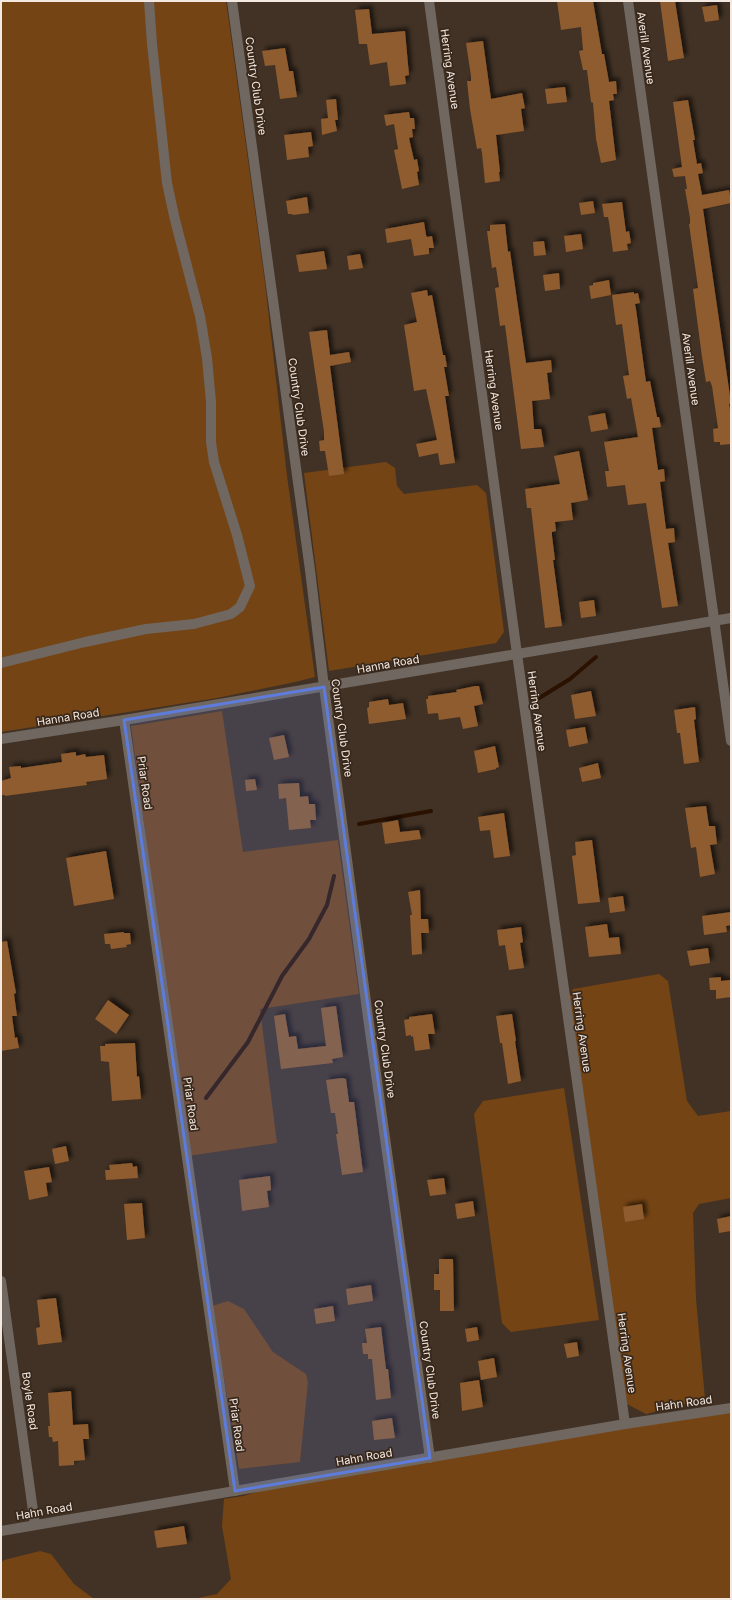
<svg xmlns="http://www.w3.org/2000/svg" width="732" height="1600" font-family="Inter,sans-serif">
<style>
.green{fill:#754414}
.lines{fill:none;stroke-linecap:round;stroke-linejoin:round}
.stream{stroke:#2b1200;stroke-width:4}
.building{fill:#8e5b2e;filter:url(#shadow)}
.minor{stroke:#6f6760;stroke-width:10}
.marked{fill:#5e7cdb;fill-opacity:0.2;stroke:#5e7cdb;stroke-width:3;stroke-linejoin:round}
.labels{text-anchor:middle;dominant-baseline:central;stroke-width:3.5;stroke-linejoin:round;paint-order:stroke}
.street-label{font-size:11px;fill:#f4e9e1;stroke:#38281b}
</style>
<defs>
<filter id="shadow"><feDropShadow dx="3.5" dy="-3.5" stdDeviation="2" flood-color="#0009"/></filter>
</defs>
<rect width="100%" height="100%" fill="#423225"/>
<g class="green">
<path d="M1,1h225l39,282 22,193 28,201 -20,5 -78,16 -216,34z"/>
<path d="M386,462l9,6 2,18 7,8 73,-9 9,8 18,139 -8,11 -167,28 -25,-198z"/>
<path d="M222,711l21,141 95,-12 21,154 -99,15 17,134 -89,13 -57,-430z"/>
<path d="M659,974l9,7 19,120 11,15 33,-5v87l-32,6 -6,9 3,86 9,100 -59,15 -21,-11 -56,-404 4,-10z"/>
<path d="M564,1088l35,232 -88,12 -9,-9 -28,-209 9,-13z"/>
<path d="M228,1301l16,8 29,43 33,22 2,8 -8,80 -61,7 -27,-163z"/>
<path d="M731,1405v194h-538l24,-5 14,-15 -9,-53 2,-27 19,-3 63,-18z"/>
<path d="M40,1551l11,3 23,30 20,15h-93v-36l3,-3z"/>
</g>
<g class="lines">
<g class="stream">
<path d="M536,700l34,-21 26,-22"/>
<path d="M359,824l72,-13"/>
<path d="M206,1098l42,-56 34,-66 27,-37 18,-34 7,-29"/>
</g>
</g>
<g class="building">
<path d="M557,1h36l9,53h2l5,28 7,-1 1,13h-4l1,6 -5,1 7,59 -15,3 -5,-24 -3,-36 -2,-1 -4,-32h-4l-4,-19 4,-1 -2,-23 -20,3z"/>
<path d="M660,1h15l9,57 -16,3z"/>
<path d="M717,5l2,15 -14,2 -3,-15z"/>
<path d="M369,9l3,25 33,-3 4,44 -4,1 1,8 -16,2 -3,-24 -17,3 -3,-21h-8l-4,-34z"/>
<path d="M483,41l8,58 31,-6 3,15 -4,1 3,22 -28,4 4,37h-1l1,9 -15,2 -3,-30 -1,-5 -4,1 -7,-40 -3,-28h4v-5l-5,-33z"/>
<path d="M285,48l4,23h4l4,26 -17,2 -5,-34 -10,1 -3,-15z"/>
<path d="M565,87l2,15 -20,2 -2,-15z"/>
<path d="M336,99l2,21h-3l2,11 -15,4 -1,-16 7,-1 -2,-18z"/>
<path d="M688,100l7,40h-2l4,24 4,-1 2,10 -5,1 4,21 27,-5 2,10v3l-28,6 28,194 -2,1 2,11v29l-11,1v-3h-6l-1,-13 5,-1 -6,-42 -2,-5 -4,1 -4,-25 -9,-68 5,-1 -9,-64h1v-6l-5,-29h2l-2,-13 -11,1 -2,-8 10,-2 -9,-65z"/>
<path d="M409,112l1,6h4l1,11h-3l1,8 -4,1 5,22 3,-1 2,12 -2,1 2,13 -17,4 -8,-39 4,-1 -4,-25 -8,2 -2,-11z"/>
<path d="M311,132l2,14 -5,1 1,10 -22,3 -3,-25z"/>
<path d="M307,197l2,16 -16,2 -1,-1h-4l-2,-13z"/>
<path d="M593,201l2,12 -14,2 -2,-12z"/>
<path d="M622,202l4,30 3,-1 2,12 -4,1 1,6 -15,2 -4,-30 -1,-5h-4l-2,-13z"/>
<path d="M424,222l2,13 1,2 5,-1 2,12h-5v6l-15,2 -3,-17 -24,4 -2,-14z"/>
<path d="M505,224l3,28 2,-1 16,112 25,-3 1,12 -5,1 3,26 -18,2 2,28h7l3,18 -23,2 -16,-124 -5,1 -5,-38 4,-1 -3,-20 -4,1 -5,-37h3v-6z"/>
<path d="M581,234l2,15 -17,3 -2,-16z"/>
<path d="M544,241l2,14 -12,1 -1,-14z"/>
<path d="M324,251l3,18 -28,3 -3,-17z"/>
<path d="M360,254l3,14 -14,2 -2,-14z"/>
<path d="M559,273l1,16 -15,2 -2,-16z"/>
<path d="M609,280l2,15 -20,4 -2,-13 4,-1v-2z"/>
<path d="M427,290l1,6 4,-1 11,60h2l2,12h-3l5,29h-4l10,67 -15,2 -2,-12 -19,4 -3,-13 21,-4 -11,-51 -12,2 -10,-66 13,-3 -6,-29z"/>
<path d="M634,292v2l4,-1 2,10 -5,1 1,5 10,73 4,-1 7,36h2l2,10 -9,1 6,42 6,-1 1,12 -5,1 6,47 8,-1 1,14 -7,1 10,63 -16,2 -16,-105 -18,2 -3,-20 -18,2 -2,-16h4l-5,-29 34,-5 -7,-39 -4,1 -4,-23 6,-1 -7,-51 -6,1 -4,-30z"/>
<path d="M327,330l3,25 19,-3 2,10 -21,4 14,108 -15,2 -4,-25h-5l-1,-10 5,-1v-8l-15,-100z"/>
<path d="M605,413l3,16 -17,3 -3,-16z"/>
<path d="M579,451l9,49 -17,3 2,17 -18,2 1,9 -4,1v4l3,24h-2l9,66 -17,2 -14,-120h-4l-2,-19 35,-5 -6,-28z"/>
<path d="M594,600l2,16 -15,2 -2,-16z"/>
<path d="M475,686h4l4,18 -9,2 4,20 -15,3 -3,-12 -21,3 -1,-7 -10,1 -2,-15h2v-3l29,-4 -1,-2z"/>
<path d="M591,691l5,25 -21,3 -4,-24z"/>
<path d="M388,699l1,6 14,-2 3,16 -37,5 -2,-16 2,-1v-5z"/>
<path d="M695,707l1,12 -2,1 5,42 -15,2 -4,-31h-3l-3,-23z"/>
<path d="M585,727l3,16 -19,4 -3,-17z"/>
<path d="M284,735l5,22 -15,3 -5,-22z"/>
<path d="M495,746l4,21 -3,1v1l-18,4 -4,-22z"/>
<path d="M76,752v4l9,-2 1,3 18,-2 3,24 -21,3 1,3 -82,11v-1h-4v-14l10,-3 -2,-11 12,-1v2l41,-6 -1,-8z"/>
<path d="M598,763l3,15 -19,4 -3,-14z"/>
<path d="M255,779l2,11 -11,1 -1,-11z"/>
<path d="M299,783l1,14 8,-1 1,8h6l1,16h-6l1,8 -22,2 -3,-32 -7,1 -1,-15z"/>
<path d="M706,806l3,20h6l2,18 -7,1 5,29 -15,3 -4,-30 -5,1 -6,-40z"/>
<path d="M504,813l6,43 -16,2 -4,-28 -10,1 -2,-14z"/>
<path d="M398,820l2,12 19,-2 2,9 -36,5 -3,-21z"/>
<path d="M592,840l8,62 -22,2 -6,-48 4,-1 -1,-13z"/>
<path d="M106,851l8,48 -40,7 -8,-48z"/>
<path d="M420,890l1,29h7l1,14h-8l1,21 -10,1 -2,-40h2l-4,-23z"/>
<path d="M623,896l2,15 -15,2 -2,-15z"/>
<path d="M731,912v13l-5,1 1,6 -23,3 -2,-19z"/>
<path d="M607,924l2,14 10,-1 2,17 -32,3 -4,-30z"/>
<path d="M521,927l2,15 -3,1 4,25 -15,2 -4,-25 -6,1 -2,-16z"/>
<path d="M124,932v1h6l1,11 -5,1 1,2 -16,2 -1,-5h-5l-1,-10z"/>
<path d="M7,941l9,52 -2,1 3,22h-5l3,22 2,-1 2,11 -18,3v-109z"/>
<path d="M708,948l2,15 -20,3 -3,-15z"/>
<path d="M721,977v4l9,-1 1,17 -15,2v-9h-6l-1,-12z"/>
<path d="M108,1000l21,15 -13,19 -21,-15z"/>
<path d="M336,1006l7,51 -11,2 1,4 -52,6 -7,-53 11,-2 4,23 7,-1 2,13 28,-3 -5,-38z"/>
<path d="M432,1014l3,20h-7l2,15 -15,2 -2,-15 -2,1v-2l-5,1 -2,-16 5,-1v-2z"/>
<path d="M512,1014l4,27h-1l6,40 -13,3 -6,-41h-2l-4,-27z"/>
<path d="M135,1043l2,34 2,-1 2,23 -29,2 -3,-39 -8,-1 -1,-15h5v-2z"/>
<path d="M342,1078l4,1 3,23h5l9,70 -21,3 -6,-41h2l-3,-21h-4l-5,-33z"/>
<path d="M66,1146l3,15 -14,3 -3,-15z"/>
<path d="M132,1163l1,4 4,-1 1,12 -32,2 -1,-10h5l-1,-5z"/>
<path d="M49,1167l3,15 -6,1 2,13 -19,4 -5,-29z"/>
<path d="M270,1176l1,14 -4,1 2,16 -27,4 -3,-31z"/>
<path d="M444,1178l2,16 -16,2 -3,-16z"/>
<path d="M473,1201l2,15 -18,3 -2,-15z"/>
<path d="M142,1203l3,35 -18,2 -3,-36z"/>
<path d="M642,1204l2,15 -19,3 -2,-15z"/>
<path d="M731,1216v15l-12,2 -2,-14z"/>
<path d="M439,1259h14l1,52h-14v-21h-6v-16h5z"/>
<path d="M371,1285l2,16 -25,4 -2,-16z"/>
<path d="M56,1298l6,44 -24,3 -2,-17 4,-1 -3,-27z"/>
<path d="M333,1306l2,15 -19,3 -2,-15z"/>
<path d="M381,1327l5,42h2l3,29 -15,2 -4,-41h-4v-5h-5l-1,-11h5l-2,-14z"/>
<path d="M477,1327l2,13 -12,2 -2,-13z"/>
<path d="M577,1342l2,14 -12,2 -3,-14z"/>
<path d="M494,1358l3,19 -16,3 -3,-19z"/>
<path d="M479,1380l4,27 -21,4 -2,-28z"/>
<path d="M71,1391l2,34 15,-1 1,15h-6l2,21 -11,1v4l-15,1 -1,-25 -5,1 -1,-5h-3l-1,-11h2l-2,-33z"/>
<path d="M392,1418l3,20 -21,2 -2,-19z"/>
<path d="M184,1526l3,18 -30,4 -3,-17z"/>
</g>
<g class="lines">
<g class="minor">
<path d="M232,1l78,569 14,117 44,330 62,441"/>
<path d="M429,1l88,653 108,770"/>
<path d="M628,1l103,740"/>
<path d="M1,663l84,-21 61,-13 48,-5 37,-10 9,-7 10,-21 -13,-51 -23,-73 -3,-20v-40l-4,-44 -7,-42 -25,-96 -8,-37 -15,-139 -3,-43"/>
<path d="M124,720l111,771"/>
<path d="M1,739l123,-19 607,-102"/>
<path d="M1,1281l34,244"/>
<path d="M1,1531l624,-107 106,-16"/>
</g>
</g>
<path class="marked" d="M324,687l106,771 -195,33 -111,-771z"/>
<g class="labels">
<g class="street-label">
<text transform="translate(646 48) rotate(82)">Averill Avenue</text>
<text transform="translate(450 69) rotate(82)">Herring Avenue</text>
<text transform="translate(256 86) rotate(82)">Country Club Drive</text>
<text transform="translate(691 369) rotate(82)">Averill Avenue</text>
<text transform="translate(494 390) rotate(82)">Herring Avenue</text>
<text transform="translate(299 407) rotate(82)">Country Club Drive</text>
<text transform="translate(388 664) rotate(-10)">Hanna Road</text>
<text transform="translate(537 711) rotate(82)">Herring Avenue</text>
<text transform="translate(68 717) rotate(-9)">Hanna Road</text>
<text transform="translate(342 728) rotate(82)">Country Club Drive</text>
<text transform="translate(145 783) rotate(82)">Priar Road</text>
<text transform="translate(582 1032) rotate(82)">Herring Avenue</text>
<text transform="translate(385 1049) rotate(82)">Country Club Drive</text>
<text transform="translate(191 1104) rotate(82)">Priar Road</text>
<text transform="translate(627 1353) rotate(82)">Herring Avenue</text>
<text transform="translate(430 1370) rotate(82)">Country Club Drive</text>
<text transform="translate(30 1401) rotate(82)">Boyle Road</text>
<text transform="translate(684 1403) rotate(-8)">Hahn Road</text>
<text transform="translate(237 1425) rotate(82)">Priar Road</text>
<text transform="translate(364 1457) rotate(-10)">Hahn Road</text>
<text transform="translate(44 1511) rotate(-10)">Hahn Road</text>
</g>
</g>
<rect width="732" height="1600" fill="none" stroke="#f4e9e1" stroke-width="4"/>
</svg>
